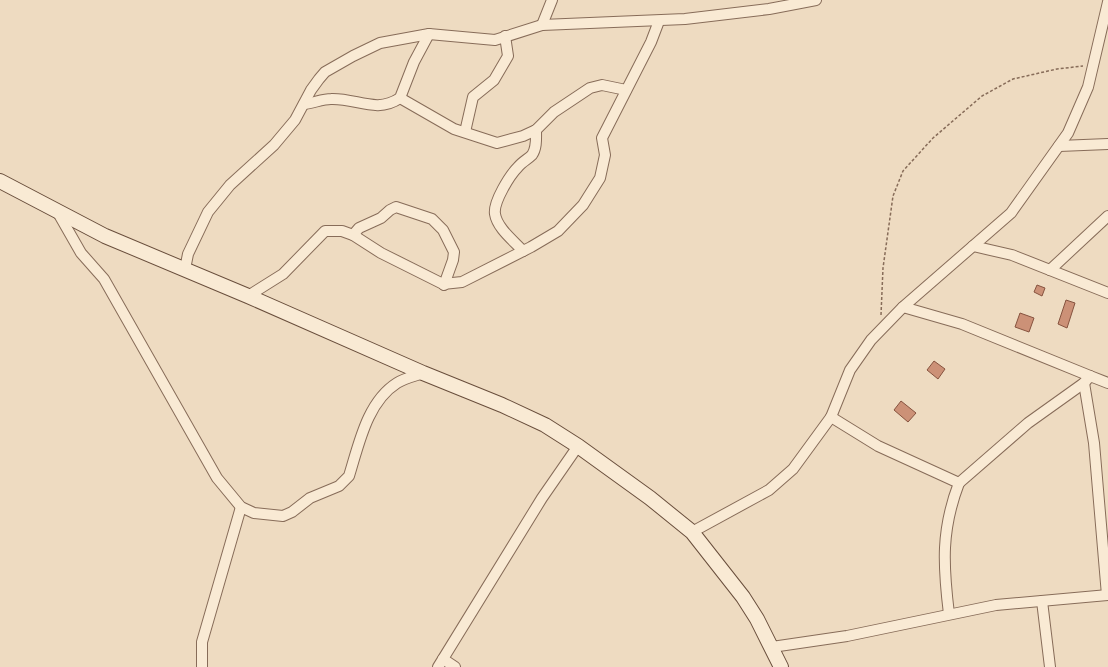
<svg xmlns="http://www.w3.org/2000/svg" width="1108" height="667" font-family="Bitter,serif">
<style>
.building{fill:#cc9177;stroke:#86533f}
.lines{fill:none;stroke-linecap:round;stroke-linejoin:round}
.street-casing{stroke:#876c59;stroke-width:12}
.secondary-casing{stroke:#694e3c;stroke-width:16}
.path{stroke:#876c59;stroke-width:1.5;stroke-dasharray:3 2;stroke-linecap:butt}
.street{stroke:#f9ead4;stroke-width:10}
.secondary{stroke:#f9ead4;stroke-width:14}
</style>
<rect width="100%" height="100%" fill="#eedbc1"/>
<g class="building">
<path d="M1037,285l8,3 -3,8 -8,-4z"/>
<path d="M1066,300l9,3 -8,25 -9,-4z"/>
<path d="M1020,313l14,5 -5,14 -14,-5z"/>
<path d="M934,361l11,8 -7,10 -11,-9z"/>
<path d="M901,401l15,12 -8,9 -14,-12z"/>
</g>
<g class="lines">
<g class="street-casing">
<g id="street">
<path d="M542,25l10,-25"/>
<path d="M400,98l54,31 43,14 26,-7 13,-6 18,-18 36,-24 12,-3 24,5"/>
<path d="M304,104c9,-1 19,-5 27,-5 26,-1 45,15 69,-1l14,-36 15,-28"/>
<path d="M465,132l8,-35 21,-17 14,-24 -3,-20"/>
<path d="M1059,146l49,-2"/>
<path d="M57,211l24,42 23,26 113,199 24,29 13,6 29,3 9,-4 18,-14 29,-12 10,-10c10,-32 18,-74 48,-93 8,-5 18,-7 26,-10"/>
<path d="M353,235l6,-7 22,-10 9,-8 6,-3 36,12 11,11 11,22 -1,8 -9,25"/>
<path d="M973,246l39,9 96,38"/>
<path d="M523,251c-9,-10 -26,-23 -28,-37 -2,-12 15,-39 23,-47 4,-5 10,-8 14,-12 5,-7 4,-17 4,-25"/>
<path d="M185,269l3,-15 20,-42 22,-27 44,-40 21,-25 16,-30 8,-11 6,-7 28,-16 27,-13 49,-9 66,6 47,-15 143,-6 84,-10 47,-9"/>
<path d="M1050,270l58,-54"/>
<path d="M248,296l35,-22 42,-43h17l11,4 28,18 62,31 19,-2 69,-35 27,-16 25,-26 17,-27 5,-23 -3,-17 49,-96 8,-21"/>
<path d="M903,307l108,-94 57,-80 20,-46 20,-85"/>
<path d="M1084,383l10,60 13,152"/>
<path d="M831,417l47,29 81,37c-18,47 -16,82 -10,131"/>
<path d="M959,483l69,-60 56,-40 6,-7 18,7"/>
<path d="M692,532l77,-42 24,-21 38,-52 19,-47 21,-30 32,-33 59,17 128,52"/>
<path d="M1042,601l8,66"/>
<path d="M772,647l75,-11 149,-31 112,-10"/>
<path d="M443,659l12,8"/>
<path d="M202,667v-25l39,-135"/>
<path d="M438,667l104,-169 36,-52"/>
</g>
</g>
<g class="secondary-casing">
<path id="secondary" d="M0,181l105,55 143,60 175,77 79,32 43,20 33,21 72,52 42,34 51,65 14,22 24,48"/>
</g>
<path class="path" d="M881,315l2,-47 10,-72 10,-25 30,-33 49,-42 31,-17 44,-10 26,-3"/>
<use href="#street" class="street"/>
<use href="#secondary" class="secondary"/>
</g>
</svg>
